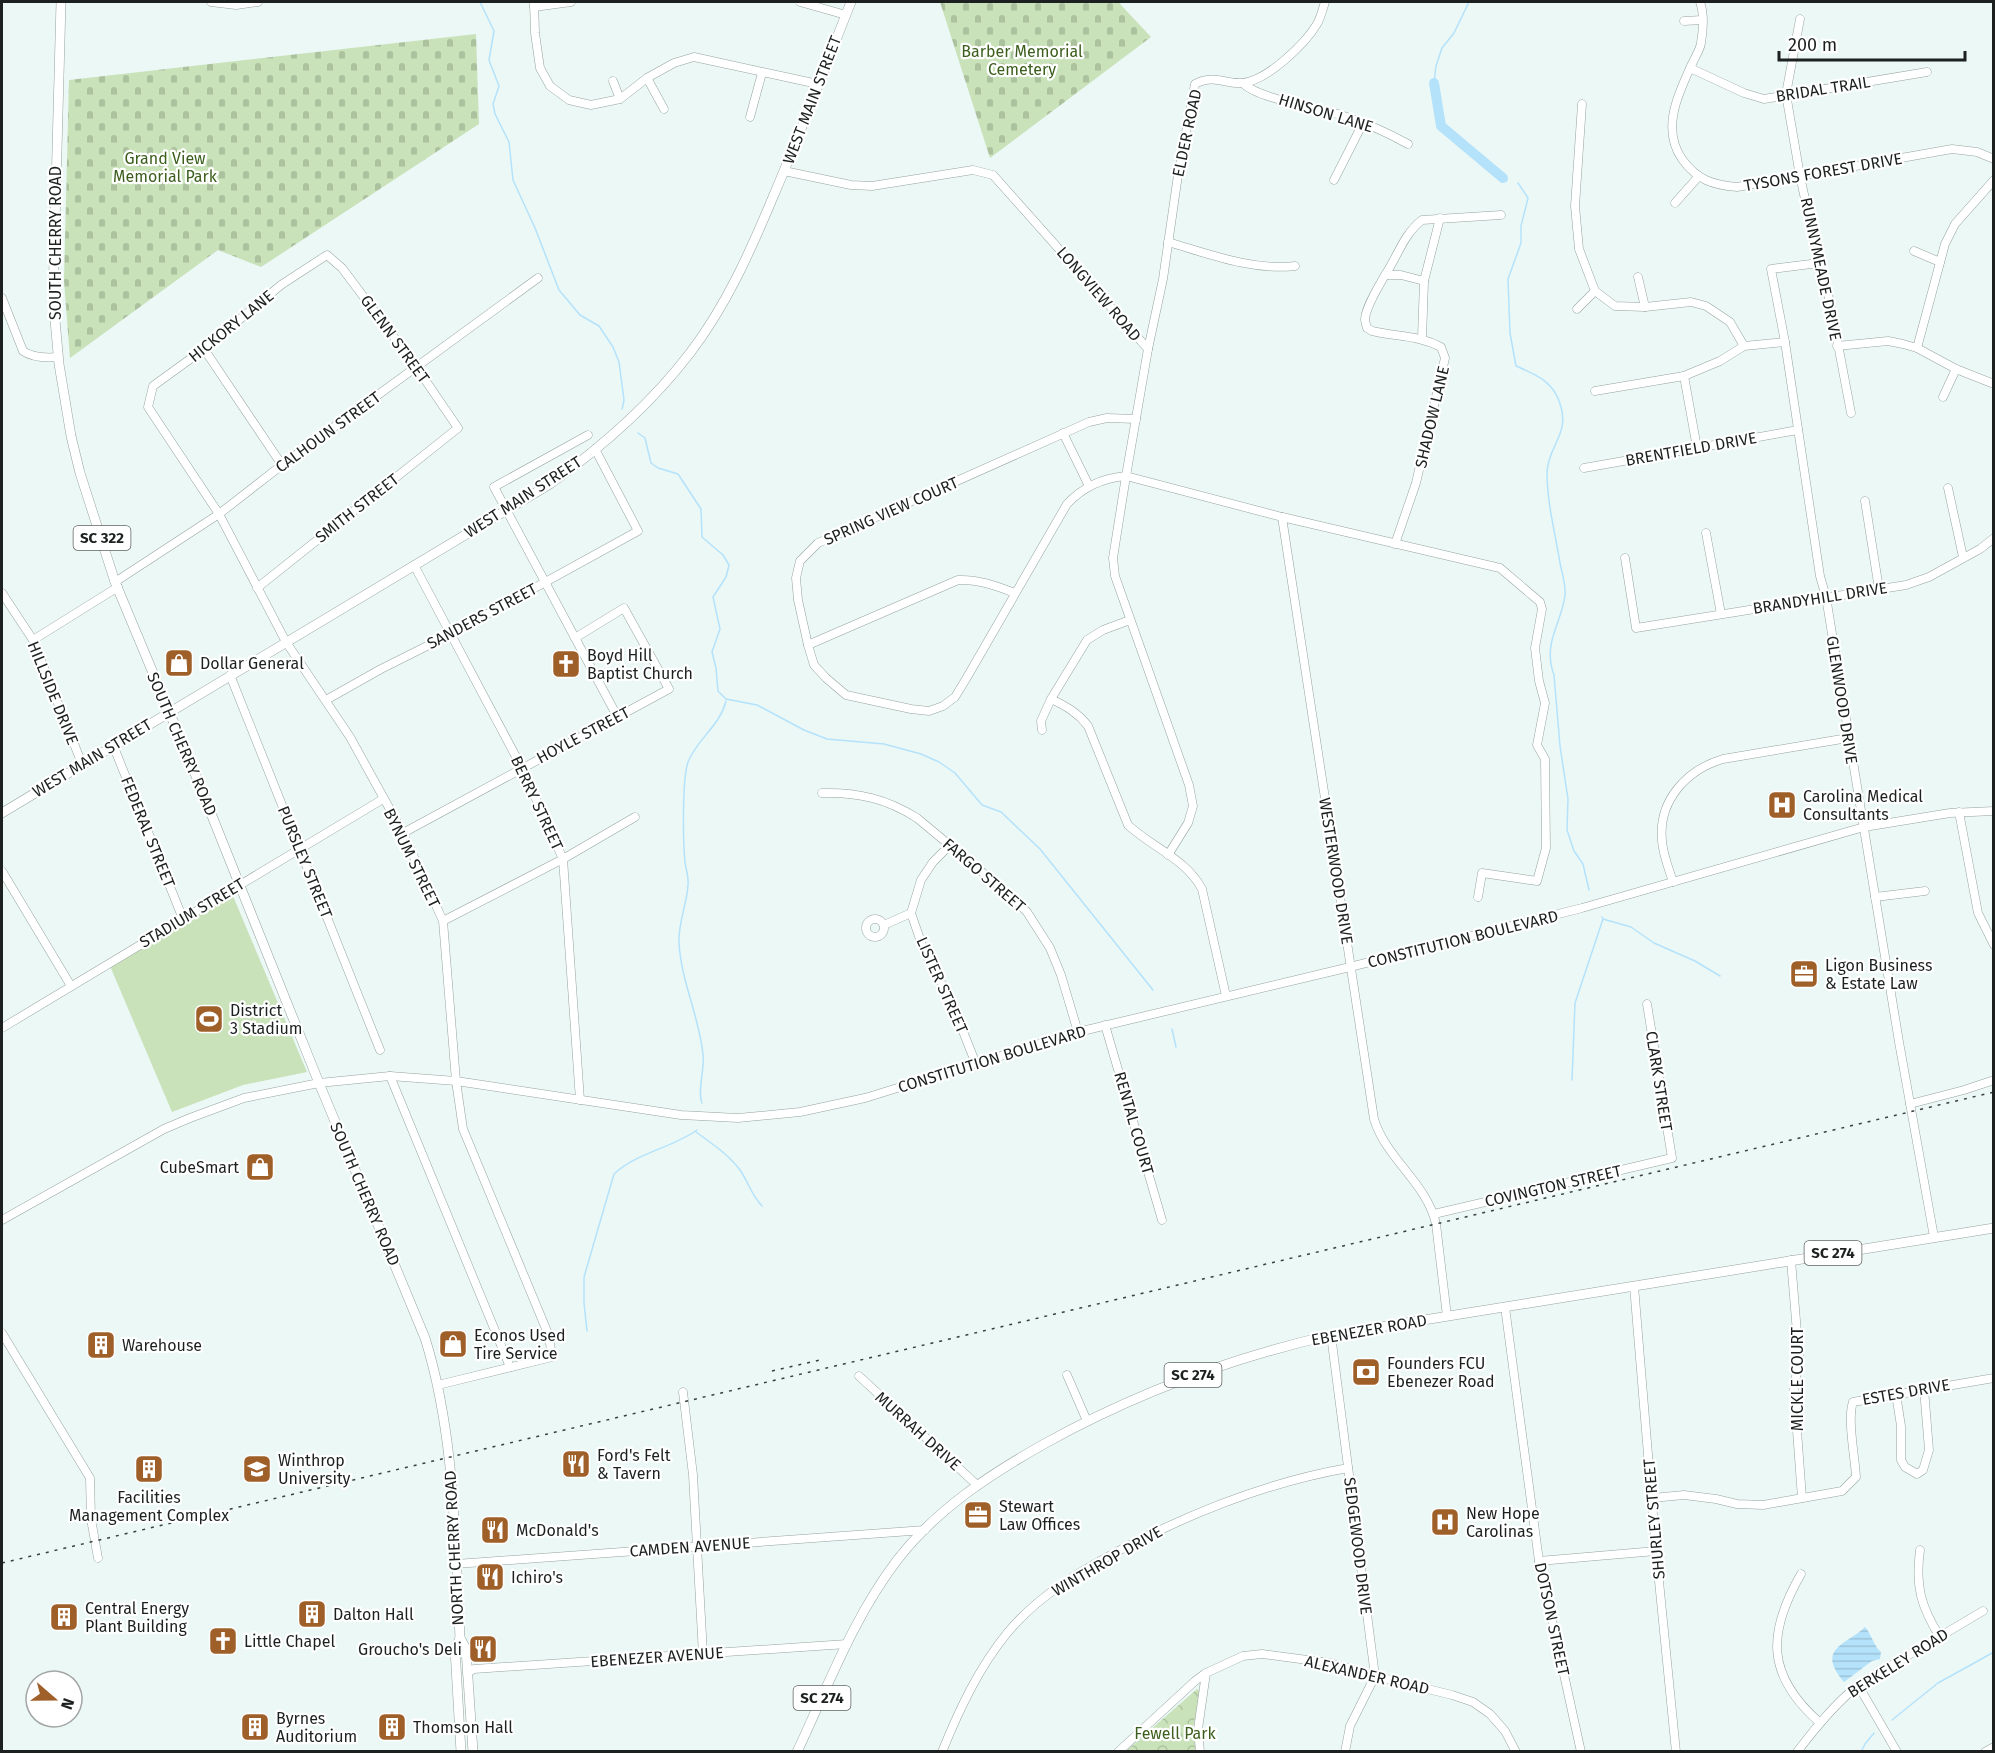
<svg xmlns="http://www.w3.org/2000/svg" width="1995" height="1753" font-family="'Fira Sans',sans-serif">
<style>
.green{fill:#c9e2b9}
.cemetery{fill:url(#cemetery-stones)}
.park{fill:url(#park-crowns)}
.water{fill:url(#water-rules)}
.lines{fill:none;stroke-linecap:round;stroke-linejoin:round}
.stream{stroke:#b5e2fb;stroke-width:1.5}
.river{stroke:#b5e2fb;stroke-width:10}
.minor-casing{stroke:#96a3a0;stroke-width:9}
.major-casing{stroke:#96a3a0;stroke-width:10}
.minor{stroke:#fff;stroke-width:8}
.major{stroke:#fff;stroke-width:9}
.rail{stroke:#3a403f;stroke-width:1.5;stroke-dasharray:3 6;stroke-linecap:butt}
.labels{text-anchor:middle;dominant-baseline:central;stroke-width:4.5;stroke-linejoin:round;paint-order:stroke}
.shield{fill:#fff;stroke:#606463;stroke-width:1.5}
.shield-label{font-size:15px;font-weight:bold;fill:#1c2120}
.park-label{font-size:16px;fill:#3b5e1c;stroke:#fff}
.street-label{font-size:16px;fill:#1c2120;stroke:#fff}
.poi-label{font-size:16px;fill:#1c2120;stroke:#fff;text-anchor:start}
</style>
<defs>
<pattern id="cemetery-stones" width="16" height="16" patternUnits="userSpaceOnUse" patternTransform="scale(1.5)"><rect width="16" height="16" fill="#c9e2b9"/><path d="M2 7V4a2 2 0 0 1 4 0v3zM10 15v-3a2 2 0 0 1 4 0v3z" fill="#acc29f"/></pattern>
<pattern id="park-crowns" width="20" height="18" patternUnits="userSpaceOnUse" patternTransform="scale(1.5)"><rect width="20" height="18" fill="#c9e2b9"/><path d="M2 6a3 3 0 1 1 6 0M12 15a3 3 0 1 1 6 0" fill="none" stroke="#acc29f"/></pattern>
<pattern id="water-rules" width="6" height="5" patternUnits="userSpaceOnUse" patternTransform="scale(1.5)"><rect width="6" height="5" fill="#b5e2fb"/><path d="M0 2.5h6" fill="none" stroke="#9bc2d7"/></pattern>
</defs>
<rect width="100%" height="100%" fill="#ebf8f6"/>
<path class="green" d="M233,896l74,176 -64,13 -71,27 -62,-146z"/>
<g class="cemetery">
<path d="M940,2h182l-2,2 31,33 -161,121z"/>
<path d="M476,34l3,90 -218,143 -43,-17 -148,108 -6,-77 5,-201z"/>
</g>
<path class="park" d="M1197,1689l3,2 -7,38 3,22 -71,1z"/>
<path class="water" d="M1865,1627c7,8 8,18 16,25l-1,7 -8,2 -28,21c-28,-34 1,-36 21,-55z"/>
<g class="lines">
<g class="stream">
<path d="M480,2l14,29 -5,29 10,26 -6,18 2,10 14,28 4,38 22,48 24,62 21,25 19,11 14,21 6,15 5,38 -2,9"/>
<path d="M1434,83l2,-17 6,-18 12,-15 15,-31"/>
<path d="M1503,178l4,2"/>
<path d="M1518,183l10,15 -7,28v17l-13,36 2,54 6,33c21,9 39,16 45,41 8,27 -13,40 -14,65 0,31 8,60 13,91 2,10 6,22 5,32 -3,28 -23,48 -11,80l6,71 8,53 -1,31 7,21 9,13 6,26"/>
<path d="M638,433l7,5 6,25 7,5 20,6 23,35 1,28 21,18 6,10 -3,12 -13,20 7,32 -8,23 4,16 2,23 8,8 31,6 47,25 23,9 57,5 37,10 18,8 16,11 27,32 19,7 39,37 113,141"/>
<path d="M1603,919l28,8 23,16 41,18 25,15"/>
<path d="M1172,1029l4,18"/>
<path d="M1572,1080l3,-77 28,-84 -1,-2"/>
<path d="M702,1103c-5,-12 3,-34 1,-49 -4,-38 -22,-73 -24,-111 -1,-20 8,-39 9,-58 1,-8 -2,-15 -3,-23 -2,-20 -3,-82 3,-100 9,-23 32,-36 38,-61"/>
<path d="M696,1132c15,11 32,22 44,38 9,13 10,23 22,36"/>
<path d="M587,1331l-3,-28v-26l30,-103c22,-21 58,-26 83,-44"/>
<path d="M1892,1720l46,-37 56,-31"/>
<path d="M1861,1752l4,-8 9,-11"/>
</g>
<path class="river" d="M1434,83l7,43 62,52"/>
<g class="minor-casing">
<g id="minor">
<path d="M211,2l25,3 22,-3"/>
<path d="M534,2l1,31 5,35 10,18 19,14 22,5 29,-6 27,-21 27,-15 20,-6 124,27"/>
<path d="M800,2l46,13"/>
<path d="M1700,2c4,11 3,29 1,41 -1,7 -6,14 -9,21 -14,30 -31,65 -10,95 15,21 31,26 55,28l215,-38 25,3 17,7"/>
<path d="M534,7l37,-5"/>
<path d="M1800,19l-14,75 14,82 19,87 11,39 21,111"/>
<path d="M1684,21l18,-1"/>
<path d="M1690,68l54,25 20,6 163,-27"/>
<path d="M647,78l17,31"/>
<path d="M613,81l7,18"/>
<path d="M1243,83c14,16 78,25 101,33 22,7 44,17 64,28"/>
<path d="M1582,104l-7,102 4,43 16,42 20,15 30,1 46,-5 15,4 24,16 14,24"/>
<path d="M750,117l12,-44"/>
<path d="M784,171l67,14 21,1 101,-16 20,5 155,174 -22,127 156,41 218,51 40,34 2,7 -7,39 4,33 6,22 -8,42 8,14 1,89 -9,33 -55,-8 -4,24"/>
<path d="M1334,180l29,-57"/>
<path d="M1675,203l24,-27"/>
<path d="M1168,242c41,12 85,29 127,24"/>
<path d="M1914,251l26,11"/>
<path d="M1819,263l-48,6 14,73 35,234 6,21 73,445 35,195"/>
<path d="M1386,275h15l23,6"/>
<path d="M1638,277l7,30"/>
<path d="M2,298l21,53c10,7 23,7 35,6"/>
<path d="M1577,309l18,-18"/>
<path d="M1422,338l2,-57 16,-63"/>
<path d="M1837,346l51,-5 15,3 14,4 39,21 38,15"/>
<path d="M1917,348l28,-104 10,-20 39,-44"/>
<path d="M204,349l78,116"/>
<path d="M1148,349l15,-70 15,-104 17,-91c20,-10 29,0 46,-1 25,-1 64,-39 76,-59 4,-7 6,-16 8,-22"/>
<path d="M1684,376l13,72"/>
<path d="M1595,391l89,-15 36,-15 24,-15 41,-4"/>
<path d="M1943,397l13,-28"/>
<path d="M1136,419l-29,-1 -18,4 -271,121 -18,18 -4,17 2,22 10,45 6,20 12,13 20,17 65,14 18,2 14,-5 12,-9 11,-18 101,-175c16,-17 35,-26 59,-28l-13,82 2,18 74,209 4,21 -5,17 -20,32"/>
<path d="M1063,433l26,53"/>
<path d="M588,435l-94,52 123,229"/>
<path d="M1584,468l214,-38"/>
<path d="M1948,488l15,69"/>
<path d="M1865,501l14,88"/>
<path d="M1282,517l92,602c12,40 53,64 62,105l11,92"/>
<path d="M1706,533l15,81"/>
<path d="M1395,544l21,-61 29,-125 -4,-11c-23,-12 -44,-10 -69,-16l-5,-3c-1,-3 -2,-6 -2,-9 1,-13 14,-33 20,-44 13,-19 18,-40 37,-55l79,-5"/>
<path d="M1625,558l11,70 270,-43 23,-8 51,-28 14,-11"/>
<path d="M414,565l108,203 41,91 17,241"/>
<path d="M115,582l104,-68 63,-49 256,-187"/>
<path d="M257,588l201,-160 -41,-60 -75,-100 -15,-13 -46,30 -77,64 -51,37 -5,21 71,107 67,128 64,95 53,96 40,88 13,160 7,48 86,207 3,21 -114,28"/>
<path d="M2,593l31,47 49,124"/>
<path d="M33,640l85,-53"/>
<path d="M808,645l150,-65c20,-1 38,6 57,13"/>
<path d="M230,675l150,375"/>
<path d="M1051,699c15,7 27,14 37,27l40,99c25,23 58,34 74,64l24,107"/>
<path d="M326,700l55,-31 70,-35 187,-103 -43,-82"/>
<path d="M1042,730l-1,-9 10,-22 36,-59 16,-10 27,-10"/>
<path d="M113,745l70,174"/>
<path d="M822,793c36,-1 65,6 95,25l95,79 15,15 23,36 11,27 17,57"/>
<path d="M1959,812l19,101 16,32"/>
<path d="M403,833l266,-144 -45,-81 -49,30"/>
<path d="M949,846l-16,16 -12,18 -10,33 13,38 26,48 26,65"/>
<path d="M2,871l69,115"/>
<path d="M1673,882c-4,-13 -10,-27 -11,-41 -4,-40 24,-71 61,-82l125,-21"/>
<path d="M1875,897l50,-6"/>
<circle cx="875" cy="928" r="9"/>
<path d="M443,921l120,-62 72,-42"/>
<path d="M884,925l27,-12"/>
<path d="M1105,1025l57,195"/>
<path d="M2,1028l381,-229"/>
<path d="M390,1076l120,291"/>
<path d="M1910,1104l54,-14 30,-10"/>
<path d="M1434,1214l238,-56 -25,-154"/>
<path d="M2,1220l162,-91 26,-11 54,-20 75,-15 71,-7 66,5 225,34 57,3 62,-6 65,-14 213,-66 272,-65 232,-59 282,-81 86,-14 44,-2"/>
<path d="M1791,1260l8,97 -5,33 8,108"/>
<path d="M1634,1286l22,265 20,201"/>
<path d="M1505,1307l34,254 42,191"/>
<path d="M2,1333l88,145 1,41 7,39"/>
<path d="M1331,1335l44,341 -25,50 -5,26"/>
<path d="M1067,1375l20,46"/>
<path d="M859,1376l118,109"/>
<path d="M683,1392l10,83 10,179"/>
<path d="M1896,1394l5,32v34l4,7 12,7 6,-4 6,-20 -5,-61"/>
<path d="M1652,1498l32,-3 32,4 21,5 26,1 79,-14 14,-14c-1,-20 -9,-58 -3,-75l141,-24"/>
<path d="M1920,1550c-5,36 1,57 20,87"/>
<path d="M1539,1561l117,-10"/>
<path d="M456,1564l469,-34"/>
<path d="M1801,1574c-34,59 -35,101 18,148"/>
<path d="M467,1673l7,-4 373,-25"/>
<path d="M1858,1685l39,67"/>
<path d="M942,1752c17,-42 37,-85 66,-120 32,-38 74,-62 118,-85 71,-37 143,-65 222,-79"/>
<path d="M1118,1752l77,-71 11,-8 37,-17 19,-2 68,9 45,13 77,19 21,7 17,12 15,17 11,21"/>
<path d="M1200,1752l-2,-23 8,-56"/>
<path d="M1797,1752c19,-25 37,-47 61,-67l125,-74"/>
<path d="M1985,1752l9,-5"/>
</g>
</g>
<g class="major-casing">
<g id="major">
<path d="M61,2l-8,296 6,66 12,72 9,37 35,109 79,189 125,312 106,255c30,96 30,200 35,300l-5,11 6,103"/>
<path d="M2,813l548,-329c52,-37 101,-80 140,-131 36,-47 60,-101 83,-156 28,-65 52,-130 78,-195"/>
<path d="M460,1638l6,11 7,103"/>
<path d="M797,1752c31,-66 57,-136 101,-193 39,-50 91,-84 146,-115 90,-50 187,-86 287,-109l663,-107"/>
</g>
</g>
<use href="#minor" class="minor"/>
<use href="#major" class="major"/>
<g class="rail">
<path d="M772,1371l48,-11"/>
<path d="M2,1563l1992,-471"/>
</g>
</g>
<defs>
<g id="shop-square" transform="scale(1.5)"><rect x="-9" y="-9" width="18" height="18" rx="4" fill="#9f5f29" stroke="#fff"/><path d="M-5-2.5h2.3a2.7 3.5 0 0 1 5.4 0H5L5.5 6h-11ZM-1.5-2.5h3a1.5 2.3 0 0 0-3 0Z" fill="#fff"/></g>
<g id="church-square" transform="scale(1.5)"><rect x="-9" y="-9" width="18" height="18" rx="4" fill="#9f5f29" stroke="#fff"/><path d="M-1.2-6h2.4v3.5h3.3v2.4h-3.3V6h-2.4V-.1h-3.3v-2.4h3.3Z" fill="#fff"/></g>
<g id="hospital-square" transform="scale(1.5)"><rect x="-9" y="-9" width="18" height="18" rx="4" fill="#9f5f29" stroke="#fff"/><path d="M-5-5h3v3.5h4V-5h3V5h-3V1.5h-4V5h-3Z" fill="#fff"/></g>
<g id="office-square" transform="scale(1.5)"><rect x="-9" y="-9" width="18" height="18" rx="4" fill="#9f5f29" stroke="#fff"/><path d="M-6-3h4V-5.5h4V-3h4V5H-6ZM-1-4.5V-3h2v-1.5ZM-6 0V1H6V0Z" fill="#fff"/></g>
<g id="stadium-square" transform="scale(1.5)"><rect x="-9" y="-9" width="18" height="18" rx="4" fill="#9f5f29" stroke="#fff"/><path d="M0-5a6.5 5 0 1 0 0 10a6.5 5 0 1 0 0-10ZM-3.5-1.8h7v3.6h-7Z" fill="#fff"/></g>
<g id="building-square" transform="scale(1.5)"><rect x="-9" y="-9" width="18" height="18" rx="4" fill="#9f5f29" stroke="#fff"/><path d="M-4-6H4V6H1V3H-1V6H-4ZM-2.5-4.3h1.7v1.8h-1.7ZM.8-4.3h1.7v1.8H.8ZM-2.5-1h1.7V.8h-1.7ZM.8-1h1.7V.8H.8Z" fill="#fff"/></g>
<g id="bank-square" transform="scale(1.5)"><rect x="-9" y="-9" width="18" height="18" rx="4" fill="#9f5f29" stroke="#fff"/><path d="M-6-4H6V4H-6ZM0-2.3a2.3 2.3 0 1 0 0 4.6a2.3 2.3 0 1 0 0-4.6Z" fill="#fff"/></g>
<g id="restaurant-square" transform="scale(1.5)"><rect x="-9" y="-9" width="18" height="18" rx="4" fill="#9f5f29" stroke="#fff"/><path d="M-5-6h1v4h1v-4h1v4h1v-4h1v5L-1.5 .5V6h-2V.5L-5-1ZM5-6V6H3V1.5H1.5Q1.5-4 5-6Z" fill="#fff"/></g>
<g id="university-square" transform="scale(1.5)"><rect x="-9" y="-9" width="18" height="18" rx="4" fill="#9f5f29" stroke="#fff"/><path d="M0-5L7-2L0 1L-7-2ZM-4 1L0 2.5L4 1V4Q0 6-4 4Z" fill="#fff"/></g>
</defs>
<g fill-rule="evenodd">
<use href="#shop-square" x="179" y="663"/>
<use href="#church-square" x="566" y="664"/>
<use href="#hospital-square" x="1782" y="805"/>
<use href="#office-square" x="1804" y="974"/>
<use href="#stadium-square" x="209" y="1019"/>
<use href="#shop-square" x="260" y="1167"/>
<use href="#shop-square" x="453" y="1344"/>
<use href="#building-square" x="101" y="1345"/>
<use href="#bank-square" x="1366" y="1372"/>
<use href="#restaurant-square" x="576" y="1464"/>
<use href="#building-square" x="149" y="1469"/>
<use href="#university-square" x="257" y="1469"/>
<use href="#office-square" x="978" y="1515"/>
<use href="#hospital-square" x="1445" y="1522"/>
<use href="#restaurant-square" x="495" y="1530"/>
<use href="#restaurant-square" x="490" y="1577"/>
<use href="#building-square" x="312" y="1614"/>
<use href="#building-square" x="64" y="1617"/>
<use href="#church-square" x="223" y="1641"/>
<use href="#restaurant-square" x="483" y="1649"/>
<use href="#building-square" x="255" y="1727"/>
<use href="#building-square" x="392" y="1727"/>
</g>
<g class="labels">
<g class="shield">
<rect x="73.5" y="526" width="57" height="24" rx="4.5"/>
<rect x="1804.5" y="1241" width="57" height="24" rx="4.5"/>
<rect x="1164.5" y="1363" width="57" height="24" rx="4.5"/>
<rect x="793.5" y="1686" width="57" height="24" rx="4.5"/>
</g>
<g class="shield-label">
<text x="102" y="538">SC 322</text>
<text x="1833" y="1253">SC 274</text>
<text x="1193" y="1375">SC 274</text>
<text x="822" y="1698">SC 274</text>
</g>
<g class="park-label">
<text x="1022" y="51">Barber Memorial<tspan x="1022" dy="18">Cemetery</tspan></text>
<text x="165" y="158">Grand View<tspan x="165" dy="18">Memorial Park</tspan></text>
<text x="1175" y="1733">Fewell Park</text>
</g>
<g class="street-label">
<text transform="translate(1823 89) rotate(-9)">BRIDAL TRAIL</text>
<text transform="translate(812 100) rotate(-69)">WEST MAIN STREET</text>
<text transform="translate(1326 113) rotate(17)">HINSON LANE</text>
<text transform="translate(1187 133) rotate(-78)">ELDER ROAD</text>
<text transform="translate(1823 172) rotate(-10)">TYSONS FOREST DRIVE</text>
<text transform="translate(55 243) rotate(-90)">SOUTH CHERRY ROAD</text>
<text transform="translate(1821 269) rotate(78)">RUNNYMEADE DRIVE</text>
<text transform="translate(1099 294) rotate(49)">LONGVIEW ROAD</text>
<text transform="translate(231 326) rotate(-39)">HICKORY LANE</text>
<text transform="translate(395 339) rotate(54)">GLENN STREET</text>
<text transform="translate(1432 417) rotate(-77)">SHADOW LANE</text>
<text transform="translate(328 432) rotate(-36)">CALHOUN STREET</text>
<text transform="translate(1691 449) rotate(-10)">BRENTFIELD DRIVE</text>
<text transform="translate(523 497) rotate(-33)">WEST MAIN STREET</text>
<text transform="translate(357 508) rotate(-38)">SMITH STREET</text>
<text transform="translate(891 511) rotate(-24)">SPRING VIEW COURT</text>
<text transform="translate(1820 598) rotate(-9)">BRANDYHILL DRIVE</text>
<text transform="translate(482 616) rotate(-28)">SANDERS STREET</text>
<text transform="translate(53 693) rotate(68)">HILLSIDE DRIVE</text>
<text transform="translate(1842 700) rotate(81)">GLENWOOD DRIVE</text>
<text transform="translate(583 735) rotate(-28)">HOYLE STREET</text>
<text transform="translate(182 744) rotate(67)">SOUTH CHERRY ROAD</text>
<text transform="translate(92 758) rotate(-31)">WEST MAIN STREET</text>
<text transform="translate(537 803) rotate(65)">BERRY STREET</text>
<text transform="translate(148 832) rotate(68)">FEDERAL STREET</text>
<text transform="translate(412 858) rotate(64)">BYNUM STREET</text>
<text transform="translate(305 862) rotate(68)">PURSLEY STREET</text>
<text transform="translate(1336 871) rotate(81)">WESTERWOOD DRIVE</text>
<text transform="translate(984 875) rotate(41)">FARGO STREET</text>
<text transform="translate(192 913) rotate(-31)">STADIUM STREET</text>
<text transform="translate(1463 939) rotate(-14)">CONSTITUTION BOULEVARD</text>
<text transform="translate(942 985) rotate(66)">LISTER STREET</text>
<text transform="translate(992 1059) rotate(-17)">CONSTITUTION BOULEVARD</text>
<text transform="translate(1659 1081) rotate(81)">CLARK STREET</text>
<text transform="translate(1134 1123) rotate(74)">RENTAL COURT</text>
<text transform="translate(1553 1186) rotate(-13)">COVINGTON STREET</text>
<text transform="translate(365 1194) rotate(67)">SOUTH CHERRY ROAD</text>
<text transform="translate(1369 1330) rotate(-10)">EBENEZER ROAD</text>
<text transform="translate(1797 1379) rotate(-90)">MICKLE COURT</text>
<text transform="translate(1906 1392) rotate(-10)">ESTES DRIVE</text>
<text transform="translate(918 1431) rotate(42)">MURRAH DRIVE</text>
<text transform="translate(1654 1519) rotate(-95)">SHURLEY STREET</text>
<text transform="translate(1358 1546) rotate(83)">SEDGEWOOD DRIVE</text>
<text transform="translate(690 1547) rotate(-4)">CAMDEN AVENUE</text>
<text transform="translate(454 1548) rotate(-93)">NORTH CHERRY ROAD</text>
<text transform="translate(1107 1561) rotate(-30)">WINTHROP DRIVE</text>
<text transform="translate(1552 1619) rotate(78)">DOTSON STREET</text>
<text transform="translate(657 1657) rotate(-4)">EBENEZER AVENUE</text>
<text transform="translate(1898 1663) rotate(-32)">BERKELEY ROAD</text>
<text transform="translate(1367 1675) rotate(13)">ALEXANDER ROAD</text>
</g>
<g class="poi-label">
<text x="587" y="655">Boyd Hill<tspan x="587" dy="18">Baptist Church</tspan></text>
<text x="200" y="663">Dollar General</text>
<text x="1803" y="796">Carolina Medical<tspan x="1803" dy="18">Consultants</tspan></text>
<text x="1825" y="965">Ligon Business<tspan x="1825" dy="18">&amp; Estate Law</tspan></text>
<text x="230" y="1010">District<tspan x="230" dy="18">3 Stadium</tspan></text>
<text x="239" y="1167" text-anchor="end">CubeSmart</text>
<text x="474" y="1335">Econos Used<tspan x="474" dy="18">Tire Service</tspan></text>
<text x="122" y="1345">Warehouse</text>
<text x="1387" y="1363">Founders FCU<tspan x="1387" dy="18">Ebenezer Road</tspan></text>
<text x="597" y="1455">Ford's Felt<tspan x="597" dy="18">&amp; Tavern</tspan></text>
<text x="278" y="1460">Winthrop<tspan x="278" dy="18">University</tspan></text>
<text x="149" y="1497" text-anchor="middle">Facilities<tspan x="149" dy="18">Management Complex</tspan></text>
<text x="999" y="1506">Stewart<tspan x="999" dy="18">Law Offices</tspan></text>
<text x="1466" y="1513">New Hope<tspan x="1466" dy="18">Carolinas</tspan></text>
<text x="516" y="1530">McDonald's</text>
<text x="511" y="1577">Ichiro's</text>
<text x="85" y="1608">Central Energy<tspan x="85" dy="18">Plant Building</tspan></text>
<text x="333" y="1614">Dalton Hall</text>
<text x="244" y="1641">Little Chapel</text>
<text x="462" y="1649" text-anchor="end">Groucho's Deli</text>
<text x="276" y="1718">Byrnes<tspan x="276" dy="18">Auditorium</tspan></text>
<text x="413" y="1727">Thomson Hall</text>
</g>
</g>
<rect width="1995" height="1753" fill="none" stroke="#1c2120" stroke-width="6"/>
<g transform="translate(54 1699) rotate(110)"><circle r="28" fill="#ffffff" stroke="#a4a6a6" stroke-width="1.5"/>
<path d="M0-4.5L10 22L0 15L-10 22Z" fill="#9f5f29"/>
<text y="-9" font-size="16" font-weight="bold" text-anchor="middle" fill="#1c2120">N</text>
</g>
<path d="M1779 51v9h186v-9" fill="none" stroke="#1c2120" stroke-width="3"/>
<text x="1788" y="51" font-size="18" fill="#1c2120" stroke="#ffffff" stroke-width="4.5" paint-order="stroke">200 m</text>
</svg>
